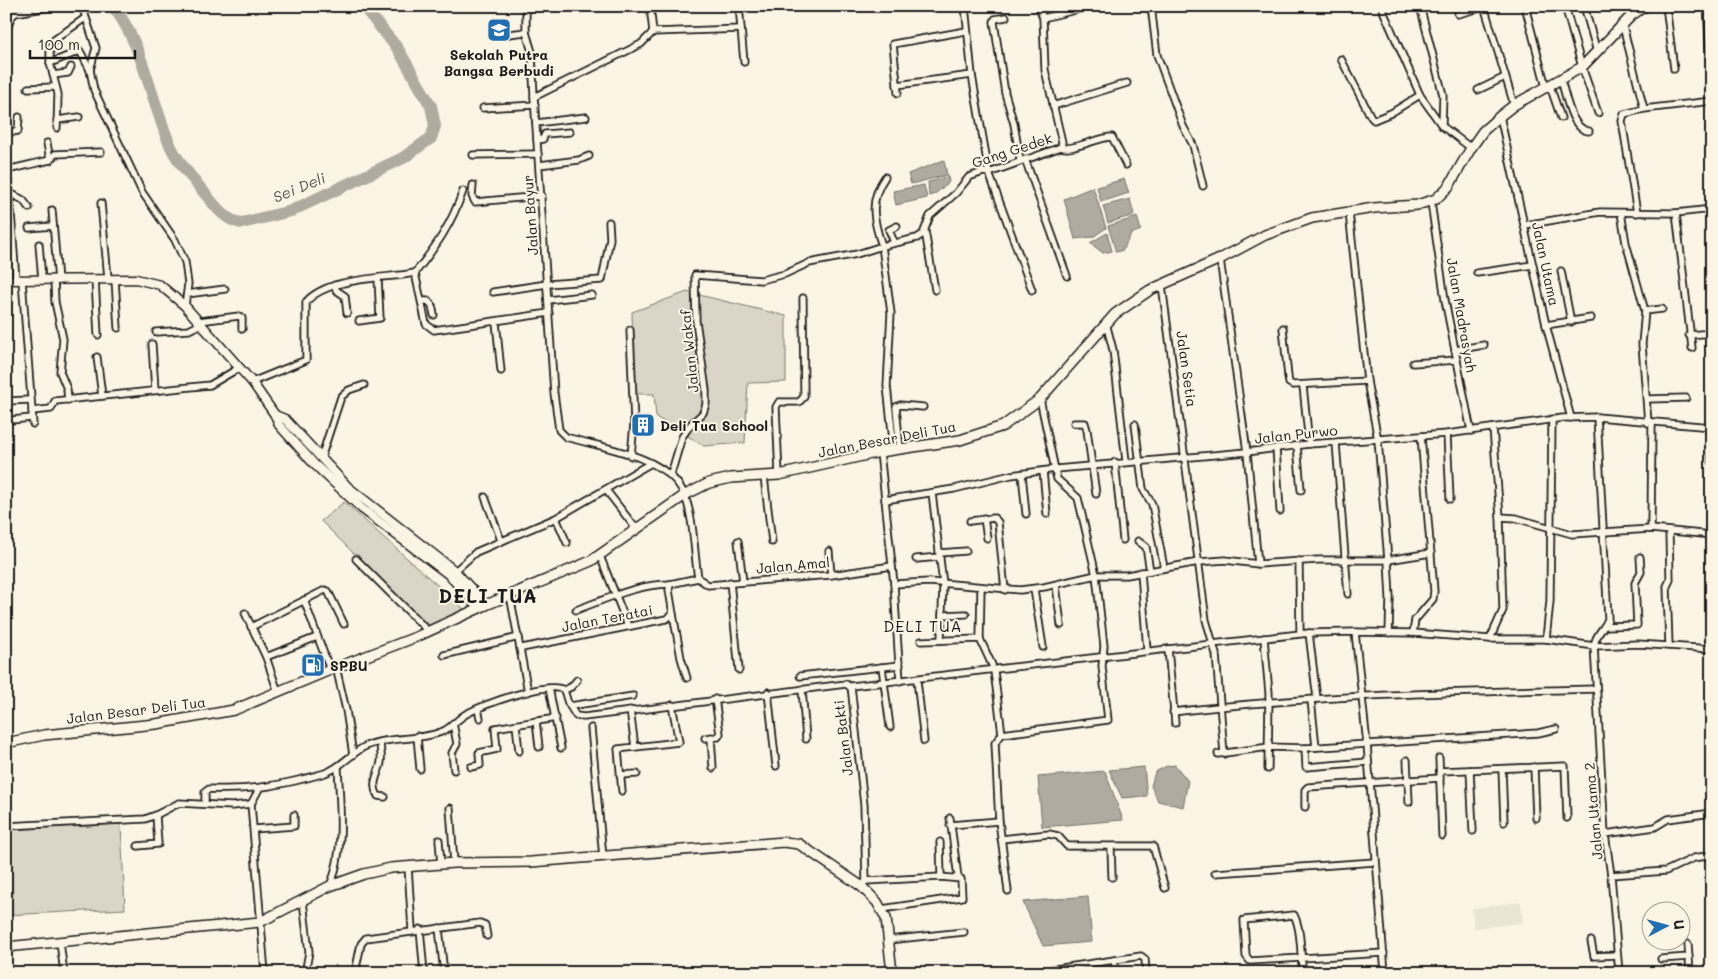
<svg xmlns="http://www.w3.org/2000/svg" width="1718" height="979" font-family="Mali,sans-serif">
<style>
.built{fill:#ebe5d6}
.green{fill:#dbd5c8;stroke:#7c7872}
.water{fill:#b0aba1;stroke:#75726c}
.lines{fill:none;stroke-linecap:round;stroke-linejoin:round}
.river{stroke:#b0aba1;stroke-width:12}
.street-casing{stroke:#1c1c1c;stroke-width:9}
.secondary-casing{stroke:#1c1c1c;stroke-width:11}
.primary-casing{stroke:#1c1c1c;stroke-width:12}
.street{stroke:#fcf5e5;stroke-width:5.5}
.secondary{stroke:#fcf5e5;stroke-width:8}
.primary{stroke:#fcf5e5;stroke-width:9}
.labels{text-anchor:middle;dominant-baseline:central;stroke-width:4;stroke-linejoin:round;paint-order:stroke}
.poi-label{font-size:14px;font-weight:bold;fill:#1c1c1c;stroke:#fcf5e5;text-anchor:start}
.street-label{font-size:14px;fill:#1c1c1c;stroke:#fcf5e5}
.water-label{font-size:15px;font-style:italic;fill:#575551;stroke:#fcf5e5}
.quarter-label{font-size:16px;letter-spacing:1px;fill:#1c1c1c;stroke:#fcf5e5}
.district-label{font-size:19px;font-weight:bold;letter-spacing:1px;fill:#1c1c1c;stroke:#fcf5e5}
</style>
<rect width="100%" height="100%" fill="#fcf5e5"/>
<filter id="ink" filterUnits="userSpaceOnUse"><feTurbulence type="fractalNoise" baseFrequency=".02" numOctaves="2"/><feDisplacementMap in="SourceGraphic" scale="10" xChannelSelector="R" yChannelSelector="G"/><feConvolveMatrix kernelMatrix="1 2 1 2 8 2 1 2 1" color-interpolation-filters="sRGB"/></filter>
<g filter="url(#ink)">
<path class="built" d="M1521,902l2,21 -49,5 -2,-20z"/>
<g class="green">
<path d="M687,292l99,24v66l-38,1 -3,60 -41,3 -48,-29 -2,-23h-20l-2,-82z"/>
<path d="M344,502l120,107 -35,19 -108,-107z"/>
<path d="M121,824l4,85 -119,6v-85z"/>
</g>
<g class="water">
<path d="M944,160l3,15 -36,9 -3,-10z"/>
<path d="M948,177l1,5 -14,12 -6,2 -1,-14z"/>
<path d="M1124,179l5,14 -28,9 -4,-15z"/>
<path d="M924,185l3,13 -31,7 -3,-14z"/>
<path d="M1093,187l13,41 -13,9 -18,2 -11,-40z"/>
<path d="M1130,199l4,16 -26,8 -5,-17z"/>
<path d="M1137,217l4,13 -10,4 -8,16 -7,2 -8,-26z"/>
<path d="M1107,233l5,18 -9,2 -13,-10z"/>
<path d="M1175,765l13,16 -5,26 -25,-6 -7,-15 4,-14 12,-6z"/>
<path d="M1144,767l3,29 -25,2 -13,-28z"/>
<path d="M1105,771l18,49 -81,7 -4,-50z"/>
<path d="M1088,896l4,46 -49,4 -20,-44z"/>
</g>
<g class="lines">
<path class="river" d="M113,6c30,39 37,90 55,134 8,21 25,39 39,56 10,12 19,25 35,27l49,-12 112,-53 28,-20 4,-12 -4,-20 -33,-57 -35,-43"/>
<g class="street-casing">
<g id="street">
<path d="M82,6l14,42 -6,22 4,20 48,102 33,48 10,22 3,22 -3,22"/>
<path d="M526,6v26l6,20 2,45"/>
<path d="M650,6l3,26"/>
<path d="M739,6l5,56"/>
<path d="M965,6l7,69 17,98 43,117"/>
<path d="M1038,6l5,12 2,52 17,72 -1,5"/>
<path d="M1151,6l6,49 26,71 10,19 10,41"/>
<path d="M1381,6l39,89 22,31 29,22"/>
<path d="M1420,6l23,89 -1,31"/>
<path d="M1484,6l30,99"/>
<path d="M1525,6l21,81"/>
<path d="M1565,6l17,61 16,46"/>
<path d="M1584,6l13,46"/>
<path d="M1666,6l8,63"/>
<path d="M1707,6l5,82"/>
<path d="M1458,14l26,-7"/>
<path d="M1006,17l-11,2 -1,3 11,71 9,31 6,36"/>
<path d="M1043,18l49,-12"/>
<path d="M1623,26l21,83"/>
<path d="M6,32l5,-14 4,-5 40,-7"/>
<path d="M509,34l17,-2"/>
<path d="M1341,59l30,58 3,3 17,-7 29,-18"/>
<path d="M50,63l30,-12 10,19"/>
<path d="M53,75l15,-2 3,-6"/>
<path d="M1561,80c5,15 10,50 28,51"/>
<path d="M897,85l75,-10"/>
<path d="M1550,86l11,32"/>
<path d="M28,88l28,-1"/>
<path d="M1478,90l27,-13"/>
<path d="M898,93l-5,-49 73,-13"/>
<path d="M1053,106l74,-23"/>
<path d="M483,108l52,-3"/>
<path d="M1500,116l46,209 25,93"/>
<path d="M57,120l22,-3"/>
<path d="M536,123l50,-6"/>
<path d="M57,128l1,-34 -8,-31v-13l4,-10 31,-22"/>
<path d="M6,133l12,-2 1,-14"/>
<path d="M537,140l6,-1 2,-5 25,-2"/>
<path d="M47,143l3,17"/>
<path d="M1061,147c10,5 37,-10 51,-10l14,28"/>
<path d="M473,155l65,-1"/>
<path d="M1025,159l42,117"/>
<path d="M539,165l40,-5 10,-4"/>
<path d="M6,170l3,15 7,95"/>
<path d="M7,170l43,-10 5,-6 46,-2"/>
<path d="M473,185l-1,11 3,6 67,-6"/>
<path d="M10,193l13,7 6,8"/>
<path d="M1431,202l14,98 26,131"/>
<path d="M101,203l7,75"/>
<path d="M52,210l6,71"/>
<path d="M1349,212l18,169 11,59 10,120 2,38 -1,35"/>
<path d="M1621,213l5,30 19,68 -3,33 6,79"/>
<path d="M1637,213l-15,-92 2,-7 20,-5 68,-8"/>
<path d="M1676,213l16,135"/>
<path d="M1525,225l75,-13 76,1 36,-4"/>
<path d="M29,228l24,-2"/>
<path d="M925,231l10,59"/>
<path d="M894,242l-5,-12 8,-4"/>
<path d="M39,244l3,36"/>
<path d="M1220,259l27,193 11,112"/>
<path d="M1561,271l10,51"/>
<path d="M415,273c22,-28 36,-48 48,-82"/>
<path d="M1477,273l56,-8"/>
<path d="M95,279l3,56"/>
<path d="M115,279l3,49"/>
<path d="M22,280l11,144"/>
<path d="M54,280l1,22 8,37 -3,33 7,17 1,11"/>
<path d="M335,285l1,5 9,6 2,17"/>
<path d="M1162,285l44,335 10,34 8,100"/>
<path d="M493,292l54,-8 55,-4 8,-41 -1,-17"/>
<path d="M187,294l38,-5"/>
<path d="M548,300l44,-5"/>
<path d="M422,301h6l4,4 2,10"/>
<path d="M1645,311l17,-2"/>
<path d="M199,321l40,-5 3,2v11"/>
<path d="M359,321l21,-3 -2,-40"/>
<path d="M496,322l5,49"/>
<path d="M1106,323l7,27 13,111"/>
<path d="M1546,325l45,-7"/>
<path d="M1283,328l5,49 1,6 4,2 74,-4"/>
<path d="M630,330l4,93 -3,33"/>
<path d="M156,332l33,-2 12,-6"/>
<path d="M1689,335l23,-2"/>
<path d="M152,344l3,46"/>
<path d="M1455,350l29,-5"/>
<path d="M97,357l5,39"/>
<path d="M1413,363l44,-3"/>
<path d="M252,382l54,-22v-58c22,-25 77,-23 109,-29l11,51 8,6 115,-17"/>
<path d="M1303,386l6,58"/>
<path d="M1647,399l39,-1"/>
<path d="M6,401l24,-1"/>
<path d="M32,411l19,-2 4,-8 155,-16 29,-17"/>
<path d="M1597,417l11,202c-4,11 -12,13 -14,27l11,188 6,41 8,98"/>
<path d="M11,420l21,-2"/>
<path d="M1074,423h11l2,7 9,64"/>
<path d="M1135,424l8,65 9,15 12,64"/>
<path d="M1710,428l2,34"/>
<path d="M1447,434l3,65"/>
<path d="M1336,443l12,151"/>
<path d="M1297,445l4,45"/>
<path d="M1276,448l4,63"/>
<path d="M900,449l-4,-42 4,-2 23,2"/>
<path d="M894,450l-7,-64 4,-73 -9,-67 35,-8 6,-4 7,-18 26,-23 13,-16 14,-5 6,1 72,-26"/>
<path d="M880,452l14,132 6,97"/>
<path d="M321,458l20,-61 8,-7 15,-5"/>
<path d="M1115,462l8,78"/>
<path d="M1043,471l4,43"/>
<path d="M671,474l11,-37 9,-13 12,-11 3,-9v-14l-10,-69 -1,-46 66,5 24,-6 24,-11 48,-9 25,-8c-9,-26 -13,-46 3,-69"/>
<path d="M1022,474l4,40"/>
<path d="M779,475l-3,-68 3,-5h20l5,-5 -1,-99"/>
<path d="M764,477l8,65"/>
<path d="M606,490l31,40"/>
<path d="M932,493l11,91 -2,56"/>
<path d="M485,497l16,43"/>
<path d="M885,500l69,-11 57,-14 45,-6 191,-17 62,-8 138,-10 116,-16 34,-1 115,10"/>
<path d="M1500,517l16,1 56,16 79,-5 61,6"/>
<path d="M556,518l11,25"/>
<path d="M984,518l3,20"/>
<path d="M970,521l24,-3 4,4 7,68"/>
<path d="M1651,529l1,-106"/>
<path d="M1669,531l1,49 -3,6 2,60"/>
<path d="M738,541l5,41"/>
<path d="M1138,541l8,6 4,24"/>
<path d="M829,551l2,24"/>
<path d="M939,553l27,-2"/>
<path d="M600,556l28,70"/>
<path d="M356,559l73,73"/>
<path d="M916,559l24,-2"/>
<path d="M1299,561l1,72"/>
<path d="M455,571l21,-19 80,-34 95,-55"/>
<path d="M1141,572l6,78"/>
<path d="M698,578c-4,-25 -4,-61 -14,-84 -16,-38 -81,-46 -118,-57l-7,-7 -5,-37 -20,-296 107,-53 12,-12 88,-3"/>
<path d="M698,578l10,7 123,-10 61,-9"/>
<path d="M730,582l9,88"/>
<path d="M894,584l35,-2 91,8 24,-3 52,-12h31l72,-13 26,-2 33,4 60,-4h70l43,-7"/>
<path d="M1056,585l5,40"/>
<path d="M1034,589l9,58"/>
<path d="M510,595l18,97"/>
<path d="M304,600l26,70"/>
<path d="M576,610c30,-11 62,-26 94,-26"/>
<path d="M245,613l21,44 51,-20"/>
<path d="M673,614l8,44 6,20"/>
<path d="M942,615l24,-1"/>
<path d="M1605,626l32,-1 -2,-42 6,-11 -1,-15"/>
<path d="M251,627l74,-37 3,1 16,33"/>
<path d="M1355,632l12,112 18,229"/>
<path d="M1309,633l46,-1 58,1 77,6h56l48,7 44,-2 74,5"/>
<path d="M1413,633l2,-13 18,-21 1,-8 -13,-155"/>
<path d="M1264,638l5,55 -1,76"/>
<path d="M980,639l1,-52"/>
<path d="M1490,639l13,-29 -3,-93 -7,-89"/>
<path d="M1546,639l4,-38 2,-182"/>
<path d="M921,641l59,-2 12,26"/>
<path d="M522,648l144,-29 7,-5 -4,-24 1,-6 28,-6"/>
<path d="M1168,649l141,-16 8,66"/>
<path d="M444,655l75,-18"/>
<path d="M266,657l12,35"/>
<path d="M336,667l10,43 7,45"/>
<path d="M882,667l8,60"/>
<path d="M994,671l8,63 -7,9 4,78 9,70"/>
<path d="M800,676l100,-11"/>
<path d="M917,680l7,61"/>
<path d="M549,688l12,60"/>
<path d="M802,689l4,50"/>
<path d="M564,690l7,-3 6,-7"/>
<path d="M768,692l8,74"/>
<path d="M1311,700l5,47"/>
<path d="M570,706l63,-10"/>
<path d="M478,709l2,9"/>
<path d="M630,710l5,37"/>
<path d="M1173,712c141,-17 282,-20 423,-23"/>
<path d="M536,721l3,26"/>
<path d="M453,723l4,21 -5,9 2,17"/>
<path d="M516,725l3,26"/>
<path d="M591,728l12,129"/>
<path d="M1002,734l106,-14 -6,-54 2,-20 -8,-71 -18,-77 -21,-19 -17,-80"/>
<path d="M417,736l3,33"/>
<path d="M711,737l2,31"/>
<path d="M705,738l13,-1 2,-3 -5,-35"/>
<path d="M380,742c0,6 2,14 1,20 -2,13 -11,20 -3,34l7,1"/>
<path d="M1305,748l1,19 62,-5"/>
<path d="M1218,754l51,-7 36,1 233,-15 18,-4"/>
<path d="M1439,758l3,78"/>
<path d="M1407,760l2,42"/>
<path d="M471,767l9,-2 -1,-12 18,-4 -2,-21 61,-10"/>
<path d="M1534,767l2,51"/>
<path d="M1502,769l2,53"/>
<path d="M1470,770l3,61"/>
<path d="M1440,771l125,-5 2,52"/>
<path d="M620,775l17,-1"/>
<path d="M259,789l-8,15 14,169"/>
<path d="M622,791l-4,-42 61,-7 -7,-37"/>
<path d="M205,803v-11l4,-3c42,2 75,-4 116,-16 17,-6 26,-20 41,-27 24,-10 53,-5 75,-14 10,-3 16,-13 25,-18 17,-9 82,-34 98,-24l4,13 8,13 8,1 262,-33 4,3"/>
<path d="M1305,807v-17l3,-3 132,-9"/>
<path d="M450,808l4,55"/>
<path d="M950,818l8,59"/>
<path d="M950,825l49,-4"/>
<path d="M6,826l139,-7 11,-4 23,-12 53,3 19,-2"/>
<path d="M254,829l40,-3v-11"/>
<path d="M1605,834l50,-7 13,-8 44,-6"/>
<path d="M1001,839l48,-5 9,2 9,10h86l12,42"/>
<path d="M439,840l2,24"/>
<path d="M940,842l1,35"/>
<path d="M138,846l20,-2 -2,-29"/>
<path d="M1111,847l1,30"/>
<path d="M408,866l4,64"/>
<path d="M1215,873l160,-11"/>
<path d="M1611,875l55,-4 28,-13 18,-3"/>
<path d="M866,881l75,-4 20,2 1,18 -80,12"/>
<path d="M330,886c15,-35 10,-81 8,-119"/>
<path d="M861,886l5,-5 -2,-76 -13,-119 317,-37 7,74"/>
<path d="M303,901l6,51 -3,16"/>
<path d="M439,928l5,45"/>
<path d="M420,929l4,44"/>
<path d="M888,940l76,-8"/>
<path d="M1591,941l3,15 23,-1"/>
<path d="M60,942l4,31"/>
<path d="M1688,944l2,29"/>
<path d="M1661,959l28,-2"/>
<path d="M1114,960l2,13"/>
<path d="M355,973l6,-29 5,-6 114,-15 5,2 2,11"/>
<path d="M1028,973l113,-17 4,3 1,14"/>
<path d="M1303,973c-3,-18 -1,-42 -9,-58l-50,5 2,36 4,5 134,-8"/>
</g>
</g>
<g class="secondary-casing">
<g id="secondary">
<path d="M6,280l130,-1 24,6 25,21 67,76 23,33 4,10 35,39 47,44 87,66 31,34"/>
<path d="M275,415l10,4 63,68 107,84 31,34"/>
</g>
</g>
<g class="primary-casing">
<g id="primary">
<path d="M6,743l38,-8 112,-11 78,-14 96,-40 86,-33 70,-32 105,-44 94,-66 24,-12 22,-5 48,-3 101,-23 80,-12 43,-14 37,-27 75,-85 35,-24 70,-31 45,-24 47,-17 62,-10 43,-3 19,-6 13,-13 22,-38 12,-17 17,-15 14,-11 68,-38 50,-52 13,-9"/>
<path d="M6,947l254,-25 70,-36 34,-12 27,-6 63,-5 77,-1 253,-20 15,2 62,42 16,16 9,16 6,55"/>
</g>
</g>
<use href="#street" class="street"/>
<use href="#secondary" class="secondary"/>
<use href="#primary" class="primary"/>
</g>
</g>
<defs>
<g id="school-square" transform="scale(1.25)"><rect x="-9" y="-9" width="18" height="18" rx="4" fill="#1f6fb2" stroke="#fcf5e5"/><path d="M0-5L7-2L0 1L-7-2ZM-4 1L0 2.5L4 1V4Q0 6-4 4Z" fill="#fff"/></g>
<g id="building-square" transform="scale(1.25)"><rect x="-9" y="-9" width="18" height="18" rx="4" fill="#1f6fb2" stroke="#fcf5e5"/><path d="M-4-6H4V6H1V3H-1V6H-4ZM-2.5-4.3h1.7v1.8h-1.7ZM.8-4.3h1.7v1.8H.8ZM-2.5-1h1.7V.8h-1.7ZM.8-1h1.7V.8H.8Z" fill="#fff"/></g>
<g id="fuel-square" transform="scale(1.25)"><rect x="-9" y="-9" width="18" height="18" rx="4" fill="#1f6fb2" stroke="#fcf5e5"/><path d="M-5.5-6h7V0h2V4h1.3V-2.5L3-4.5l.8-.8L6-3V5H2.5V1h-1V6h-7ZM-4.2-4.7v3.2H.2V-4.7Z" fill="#fff"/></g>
</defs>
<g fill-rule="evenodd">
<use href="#school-square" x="499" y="30"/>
<use href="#building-square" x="643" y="425"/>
<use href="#fuel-square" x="313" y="665"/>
</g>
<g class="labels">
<g class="poi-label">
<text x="499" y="54" text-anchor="middle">Sekolah Putra<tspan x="499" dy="16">Bangsa Berbudi</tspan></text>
<text x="660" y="425">Deli Tua School</text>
<text x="330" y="665">SPBU</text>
</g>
<g class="street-label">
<text transform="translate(1012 150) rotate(-18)">Gang Gedek</text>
<text transform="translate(530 215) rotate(-94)">Jalan Bayur</text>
<text transform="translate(1546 264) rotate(78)">Jalan Utama</text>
<text transform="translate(1462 315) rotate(80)">Jalan Madrasyah</text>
<text transform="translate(689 351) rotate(-96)">Jalan Wakaf</text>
<text transform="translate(1187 369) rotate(82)">Jalan Setia</text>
<text transform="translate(1296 434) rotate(-6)">Jalan Purwo</text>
<text transform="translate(887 439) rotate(-11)">Jalan Besar Deli Tua</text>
<text transform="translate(793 565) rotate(-5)">Jalan Amal</text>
<text transform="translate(607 618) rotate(-11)">Jalan Teratai</text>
<text transform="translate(136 710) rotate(-7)">Jalan Besar Deli Tua</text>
<text transform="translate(843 738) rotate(-97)">Jalan Bakti</text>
<text transform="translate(1593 811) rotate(-95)">Jalan Utama 2</text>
</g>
<g class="water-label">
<text transform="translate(299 187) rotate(-22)">Sei Deli</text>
</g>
<g class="quarter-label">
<text x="923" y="625">DELI TUA</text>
</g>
<g class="district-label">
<text x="488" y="595">DELI TUA</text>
</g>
</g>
<rect width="1718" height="979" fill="none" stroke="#fcf5e5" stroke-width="25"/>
<rect x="12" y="12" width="1693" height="954" fill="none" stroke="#1c1c1c" stroke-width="2" filter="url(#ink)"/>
<g transform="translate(1666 926) rotate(84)"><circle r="24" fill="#fcf5e5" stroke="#a29e95"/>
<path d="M0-4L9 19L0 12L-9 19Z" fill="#1f6fb2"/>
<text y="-8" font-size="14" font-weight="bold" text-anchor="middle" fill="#1c1c1c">U</text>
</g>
<path d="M30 50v8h105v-8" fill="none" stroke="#1c1c1c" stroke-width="2.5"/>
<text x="38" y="50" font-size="15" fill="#1c1c1c" stroke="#fcf5e5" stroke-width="4" paint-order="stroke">100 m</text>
</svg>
